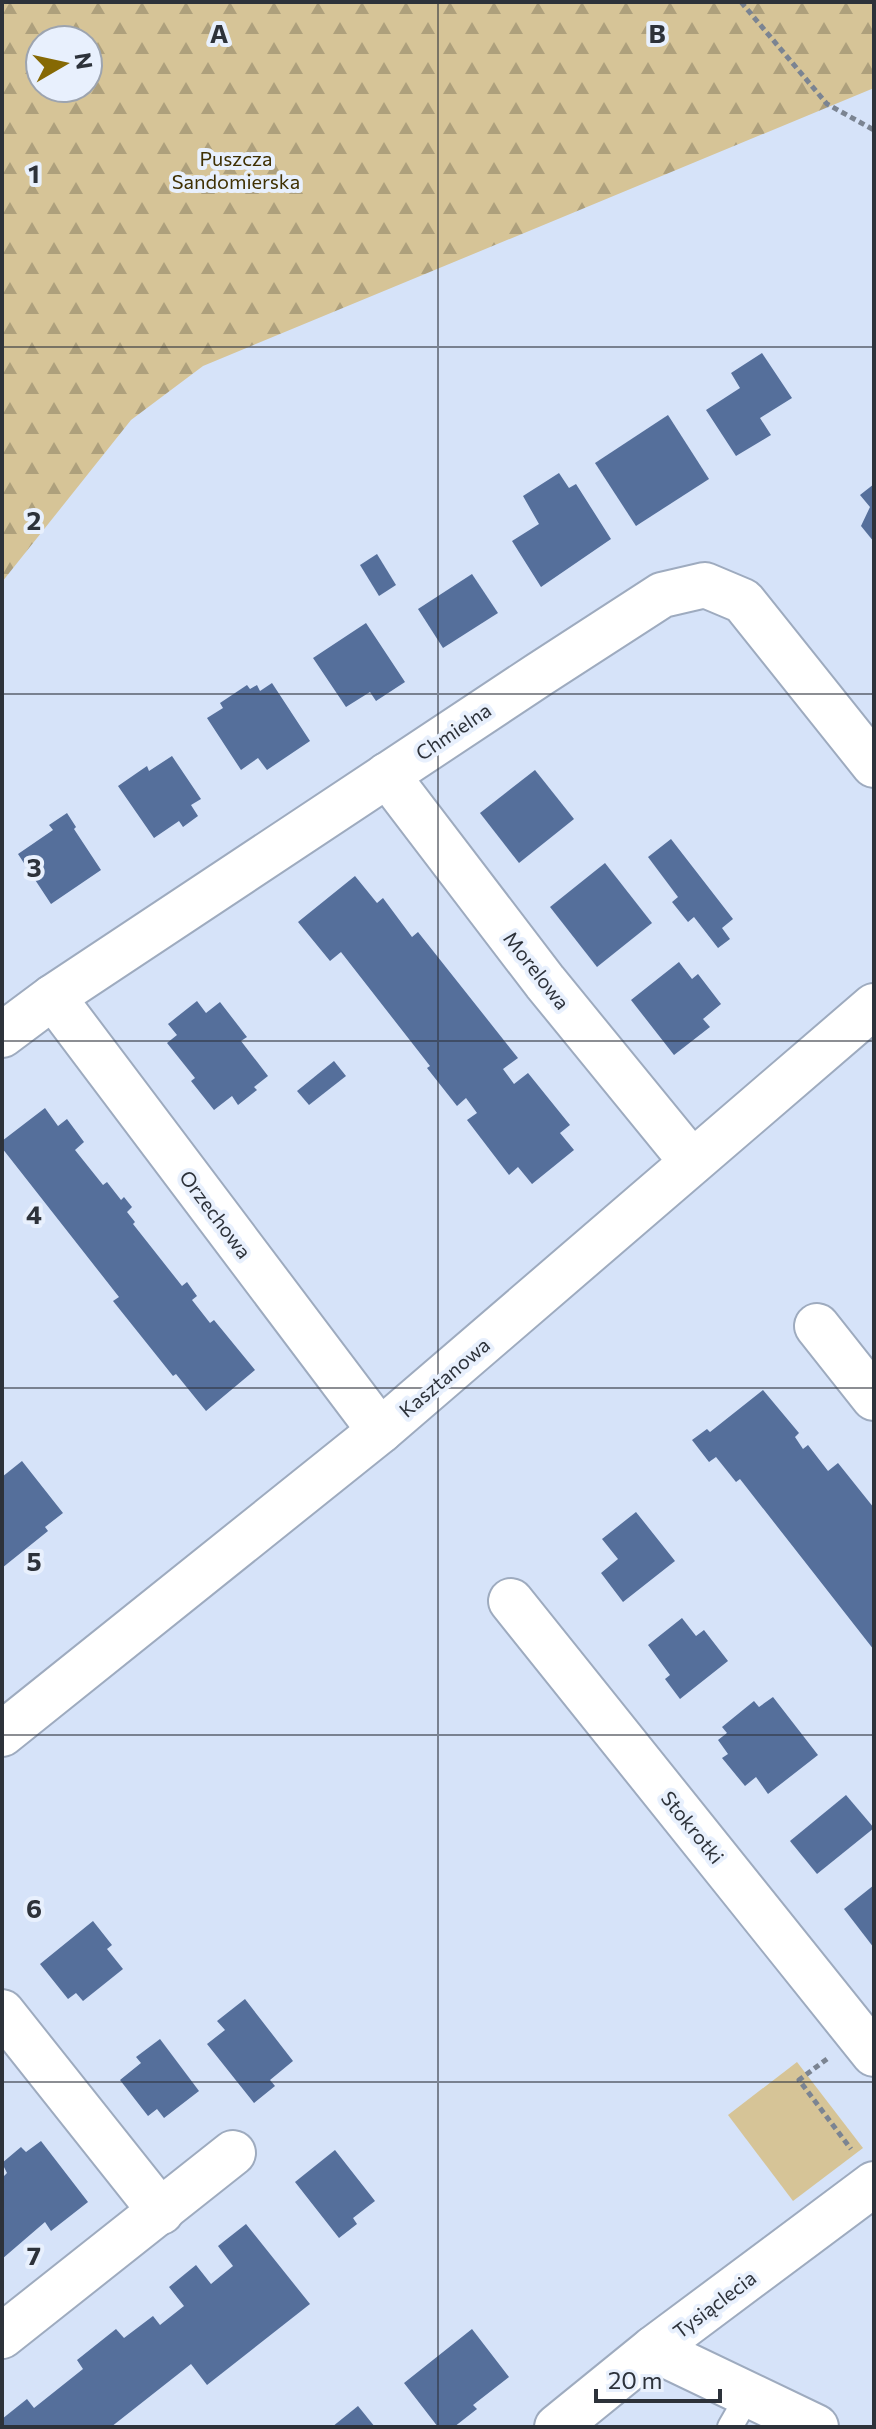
<svg xmlns="http://www.w3.org/2000/svg" width="876" height="2429" font-family="Commissioner,sans-serif">
<style>
.forest{fill:url(#forest-firs);fill-rule:evenodd}
.park{fill:#d6c497}
.building{fill:#556f9b}
.lines{fill:none;stroke-linecap:round;stroke-linejoin:round}
.service-casing{stroke:#9eabbf;stroke-width:28}
.minor-casing{stroke:#9eabbf;stroke-width:48}
.path{stroke:#7b8492;stroke-width:5;stroke-dasharray:6 4;stroke-linecap:butt}
.service{stroke:#fff;stroke-width:24}
.minor{stroke:#fff;stroke-width:44}
.grid{fill:none;stroke:#2d323a;stroke-width:2;stroke-opacity:0.55}
.labels{text-anchor:middle;dominant-baseline:central;stroke-width:8;stroke-linejoin:round;paint-order:stroke}
.park-label{font-size:20px;fill:#3f3002;stroke:#e8f0fd}
.street-label{font-size:20px;fill:#2d323a;stroke:#e8f0fd}
.grid-label{font-size:26px;text-anchor:middle;font-weight:bold;fill:#2d323a;stroke:#e8f0fd;stroke-width:8;stroke-linejoin:round;paint-order:stroke}
</style>
<defs>
<pattern id="forest-firs" width="22" height="20" patternUnits="userSpaceOnUse" patternTransform="scale(2)"><rect width="22" height="20" fill="#d6c497"/><path d="M5 1l3.5 6h-7zM16 11l3.5 6h-7z" fill="#aea07c"/></pattern>
</defs>
<rect width="100%" height="100%" fill="#d6e3f9"/>
<path class="forest" d="M2,2h872v86l-671,278 -72,54 -129,162zM40,40h48v48h-48z"/>
<path class="park" d="M797,2062l66,86 -70,53 -65,-86z"/>
<g class="building">
<path d="M762,353l30,45 -32,20 11,17 -35,21 -30,-46 34,-22 -9,-15z"/>
<path d="M668,415l41,64 -73,47 -41,-63z"/>
<path d="M559,473l10,15 7,-4 35,55 -70,48 -29,-46 27,-17 -16,-28z"/>
<path d="M874,484v58l-13,-16 9,-19 -10,-12z"/>
<path d="M377,554l19,31 -17,11 -19,-31z"/>
<path d="M472,574l26,39 -55,35 -25,-39z"/>
<path d="M366,623l39,59 -29,19 -6,-9 -24,15 -33,-49z"/>
<path d="M272,683l38,58 -43,29 -9,-12 -17,12 -34,-52 16,-10 -3,-5 27,-18 3,4 7,-4 3,6z"/>
<path d="M172,756l29,43 -10,6 7,11 -15,11 -4,-6 -25,17 -36,-52 29,-20 2,5z"/>
<path d="M535,770l39,49 -55,44 -39,-50z"/>
<path d="M67,813l9,14 -2,2 27,41 -50,34 -33,-50 35,-24 -4,-5z"/>
<path d="M671,839l62,80 -11,9 8,11 -12,9 -24,-31 -6,5 -16,-20 6,-5 -30,-40z"/>
<path d="M605,863l47,60 -55,44 -47,-60z"/>
<path d="M355,876l22,27 6,-5 29,39 6,-5 100,126 -15,11 11,15 14,-11 42,52 -10,8 14,17 -42,34 -14,-17 -9,8 -42,-55 10,-7 -11,-15 -9,8 -30,-38 3,-2 -89,-114 -11,9 -32,-39z"/>
<path d="M679,962l13,17 6,-5 23,30 -18,15 7,8 -36,28 -43,-55z"/>
<path d="M197,1001l9,12 14,-11 27,35 -6,4 27,35 -14,11 3,3 -19,15 -6,-9 -18,14 -23,-29 4,-3 -28,-35 10,-8 -9,-11z"/>
<path d="M334,1061l12,15 -37,29 -12,-14z"/>
<path d="M45,1108l13,18 9,-7 17,23 -9,8 28,35 4,-3 14,18 3,-3 8,10 -5,5 8,10 -2,2 49,62 5,-4 10,14 -5,4 18,23 4,-3 41,50 -49,41 -30,-37 -3,2 -60,-75 6,-4 -117,-149v-7z"/>
<path d="M763,1390l36,43 -4,4 8,12 5,-4 20,26 10,-8 36,45v142l-134,-171 -4,3 -20,-25 -7,5 -17,-22 15,-11 3,3z"/>
<path d="M22,1461l41,52 -18,14 3,4 -46,37v-91z"/>
<path d="M636,1512l39,49 -52,41 -22,-29 17,-14 -16,-20z"/>
<path d="M682,1618l14,18 8,-6 24,31 -48,38 -15,-20 5,-4 -22,-30z"/>
<path d="M773,1697l45,58 -50,39 -12,-17 -11,9 -23,-28 6,-4 -10,-14 9,-7 -5,-6 32,-26 5,6z"/>
<path d="M846,1795l28,33 -57,46 -27,-33z"/>
<path d="M874,1885v63l-30,-39z"/>
<path d="M93,1921l19,24 -5,4 16,20 -40,32 -7,-8 -8,6 -28,-35z"/>
<path d="M245,1999l48,62 -23,19 5,6 -21,17 -47,-59 18,-14 -8,-9z"/>
<path d="M160,2039l39,52 -35,27 -7,-9 -9,7 -28,-36 21,-17 -5,-6z"/>
<path d="M41,2141l47,61 -37,29 -6,-9 -43,37v-81l5,-5 -5,-10 19,-16 5,5z"/>
<path d="M335,2150l40,51 -22,17 4,6 -18,14 -44,-56z"/>
<path d="M246,2224l64,80 -103,81 -16,-21 -80,63h-109v-8l25,-20 7,9 49,-39 -6,-9 39,-31 8,9 29,-22 7,9 24,-19 -15,-19 27,-22 15,19 22,-18 -15,-20z"/>
<path d="M472,2329l37,48 -36,28 4,4 -23,18h-16l-34,-44z"/>
<path d="M358,2406l17,21h-43z"/>
</g>
<g class="lines">
<g class="service-casing">
<path id="service" d="M730,2427l19,-33"/>
</g>
<g class="minor-casing">
<g id="minor">
<path d="M387,775l158,207 147,180"/>
<path d="M53,997l327,434"/>
<path d="M2,1035l51,-38 487,-323 122,-79 43,-10 38,16 131,164"/>
<path d="M817,1326l57,72"/>
<path d="M511,1601l363,453"/>
<path d="M2,1734l378,-303 494,-425"/>
<path d="M2,2012l159,200"/>
<path d="M2,2336l231,-183"/>
<path d="M653,2349l163,78"/>
<path d="M557,2427l96,-78 221,-165"/>
</g>
</g>
<g class="path">
<path d="M741,2l86,102 47,26"/>
<path d="M827,2059l-28,21 52,69"/>
</g>
<use href="#service" class="service"/>
<use href="#minor" class="minor"/>
</g>
<path class="grid" d="M438,2v2425M2,347h872M2,694h872M2,1041h872M2,1388h872M2,1735h872M2,2082h872"/>
<g class="labels">
<g class="park-label">
<text x="236" y="158">Puszcza<tspan x="236" dy="23">Sandomierska</tspan></text>
</g>
<g class="street-label">
<text transform="translate(453 731) rotate(-34)">Chmielna</text>
<text transform="translate(537 970) rotate(52)">Morelowa</text>
<text transform="translate(216 1214) rotate(53)">Orzechowa</text>
<text transform="translate(444 1377) rotate(-40)">Kasztanowa</text>
<text transform="translate(693 1827) rotate(51)">Stokrotki</text>
<text transform="translate(714 2304) rotate(-37)">Tysiąclecia</text>
</g>
</g>
<g class="grid-label">
<text x="219" y="43">A</text>
<text x="657" y="43">B</text>
<text x="34" y="183">1</text>
<text x="34" y="530">2</text>
<text x="34" y="877">3</text>
<text x="34" y="1224">4</text>
<text x="34" y="1571">5</text>
<text x="34" y="1918">6</text>
<text x="34" y="2265">7</text>
</g>
<rect width="876" height="2429" fill="none" stroke="#2d323a" stroke-width="8"/>
<g transform="translate(64 64) rotate(81)"><circle r="38" fill="#e8f0fd" stroke="#9da4af" stroke-width="2"/>
<path d="M0-6L14 30L0 20L-14 30Z" fill="#866904"/>
<text y="-12" font-size="22" font-weight="bold" text-anchor="middle" fill="#2d323a">N</text>
</g>
<path d="M596 2389v12h124v-12" fill="none" stroke="#2d323a" stroke-width="4"/>
<text x="608" y="2389" font-size="24" fill="#2d323a" stroke="#e8f0fd" stroke-width="6" paint-order="stroke">20 m</text>
</svg>
